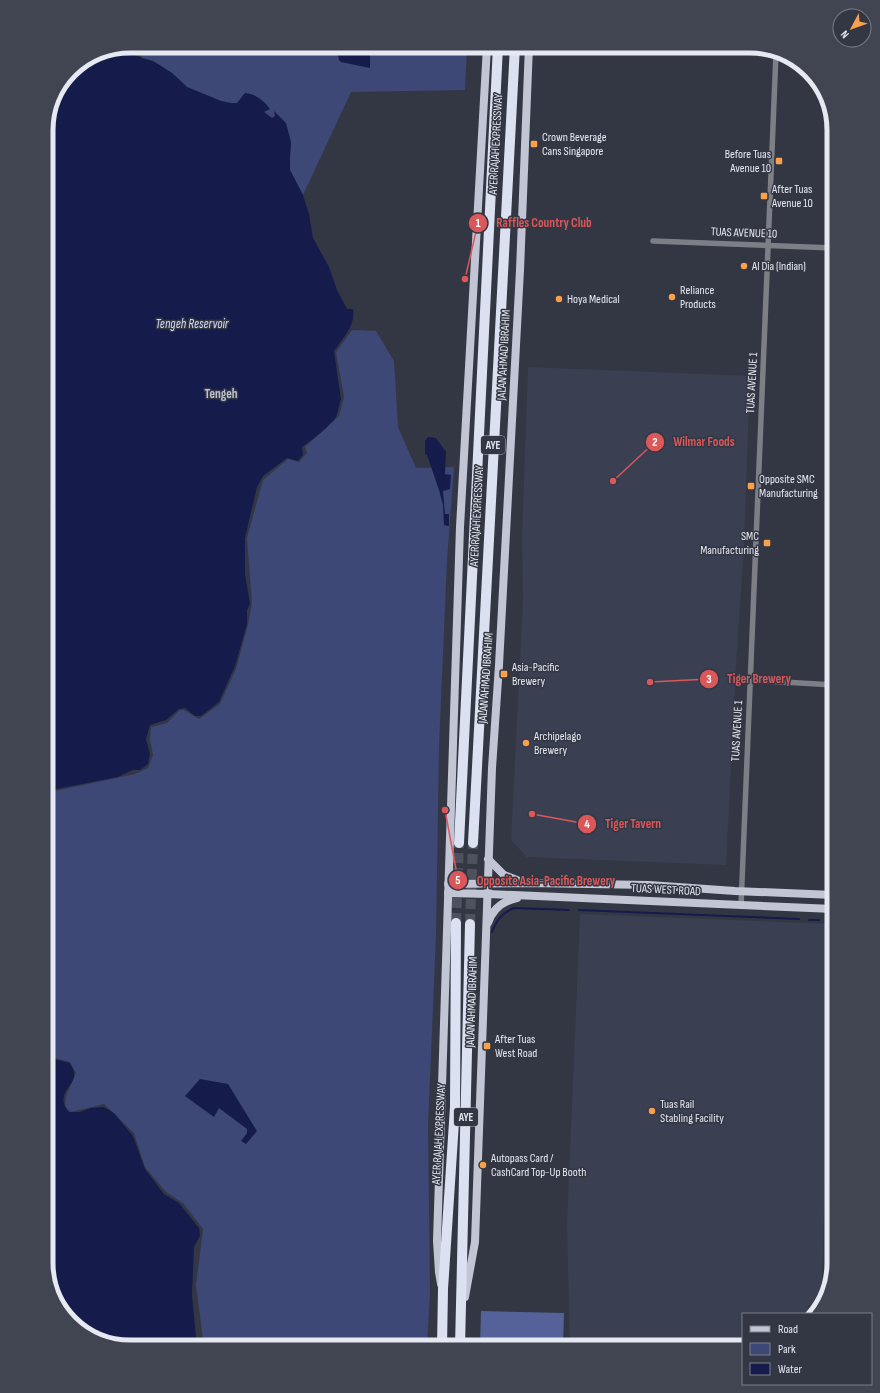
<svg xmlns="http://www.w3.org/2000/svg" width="880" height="1393" font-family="'Sofia Sans Condensed',sans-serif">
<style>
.built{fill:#3a3f52}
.green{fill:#3d4877}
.forest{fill:#55629a}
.water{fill:#151c4c}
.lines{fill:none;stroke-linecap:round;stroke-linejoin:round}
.stream{stroke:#151c4c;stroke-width:2}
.highway-tunnel{stroke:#4e525e;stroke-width:10;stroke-dasharray:10 5;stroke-linecap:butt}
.street{stroke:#7d7f86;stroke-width:5.5}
.primary{stroke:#c1c5d4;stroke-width:8}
.highway{stroke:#dce1f2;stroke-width:10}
.poi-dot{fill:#f8a14a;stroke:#333744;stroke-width:1.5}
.labels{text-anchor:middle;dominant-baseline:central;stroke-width:3;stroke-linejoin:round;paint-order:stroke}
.shield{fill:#333744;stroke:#b0b4bd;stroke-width:1}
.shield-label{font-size:11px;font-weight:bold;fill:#e6e9f1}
.poi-label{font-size:12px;fill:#e6e9f1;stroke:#333744;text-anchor:start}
.street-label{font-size:12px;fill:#e6e9f1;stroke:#333744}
.water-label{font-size:13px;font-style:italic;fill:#d1dafc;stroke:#333744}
.neighbourhood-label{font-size:13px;font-weight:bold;fill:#bec3d4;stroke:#333744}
.rim{fill:none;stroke:#e6e9f1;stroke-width:5}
.leader{fill:none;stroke:#da585a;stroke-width:1.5}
.callout-dot{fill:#da585a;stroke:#333744;stroke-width:1.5}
.mark-label{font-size:12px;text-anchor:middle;font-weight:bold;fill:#fff}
.callout-label{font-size:13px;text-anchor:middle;font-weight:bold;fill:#da585a;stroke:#333744;stroke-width:3;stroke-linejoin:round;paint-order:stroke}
</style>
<rect width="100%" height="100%" fill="#333744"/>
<g class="built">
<path d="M528,367l222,9 -6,170 -8,118 -10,201 -199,-8 -16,-17 12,-239 -1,-64z"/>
<path d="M580,914l253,10 -12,381h-13l-1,9h-64v33h-173l-3,-122z"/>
</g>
<g class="green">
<path d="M137,46h330l-2,44 -114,2 -48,103 -13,-25v-13l1,-15 -17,-31 1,5 -3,2 -8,-6 -26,-9h-7l-10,-2 -34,-14 -15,-14 -19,-12 -11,-3z"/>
<path d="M352,330l24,1 18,30 4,66 18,41 38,-1 -7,94 -8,184 -3,190 -8,191 2,166 -3,55h-223l-8,-62 7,-56 -20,-26 -17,-11 -21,-25 -11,-34 -30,-29 -33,8 -6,-5 1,-11 10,-23 -6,-11 -24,-6v-263l89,-19 13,-6 5,-13 -3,-16 1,-12 16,-4 13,-13h4l15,9 21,-15 16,-35 12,-44 4,-22 -5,-65 16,-58 25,-21 11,3 8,-9 -2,-6 34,-31 5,-19 -8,-45z"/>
</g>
<path class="forest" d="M481,1311l83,2 -1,34h-83z"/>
<g class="water">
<path d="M336,46h43v6l-9,1v15l-29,-6 -2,-2z"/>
<path d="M123,48l19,10 11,3 19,12 15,14 34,14 10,2h6l8,-10c11,1 18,7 25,16l-6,3 8,6 3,-2 -1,-5 12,12 5,19 -1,15v13l13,25 6,19 4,24 16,29 8,23 10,19h6c3,16 -10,29 -19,42l7,48c-2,5 -3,14 -5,18 -5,8 -26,25 -34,30l1,8 -5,6 -11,-3 -24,18 -6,11 -12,51v36l5,30 -3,6v14l-12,42 -16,36 -18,14h-6l-10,-8 -6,1 -13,11 -16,5 -4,14 4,15 -2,10 -8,6h-7l-15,7 -72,14v-666l7,-27 18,-27 27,-19z"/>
<path d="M428,437l8,1 10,14 -1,22 6,1 -1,14 -7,2 2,23h4v12l-5,-1 -1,-20 -4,-15 -12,-35 -2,-1v-13z"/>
<path d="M46,1057l24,6c1,3 3,6 4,9 3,14 -21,21 -5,40h11l11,-4 13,-1 10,6 19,23 12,33 19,25 15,9 20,25 1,8 -6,11 -2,49 5,51h-72l-41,-14 -29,-33 -9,-37z"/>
<path d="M200,1079l28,5 29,47 -11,13 -5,-3 6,-8v-4l-28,-21 -5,9 -29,-21z"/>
</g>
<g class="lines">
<g class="stream">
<path d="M579,910l220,9"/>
<path d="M809,920h10"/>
<path d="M830,921h4"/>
<path d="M492,932c5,-12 9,-19 22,-24l55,2"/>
</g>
<g class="highway-tunnel">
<path d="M456,923l3,-80"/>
<path d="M470,924l3,-81"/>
</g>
<g class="street">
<path d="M653,241l181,7"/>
<path d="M751,680l83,5"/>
<path d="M741,906l35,-853"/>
</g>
<g class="primary">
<path d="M488,859l16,16 13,5"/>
<path d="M448,884l83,-1 118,2 86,6 99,4"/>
<path d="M448,893l40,1 346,15"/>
<path d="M488,923c5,-15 15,-22 29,-25"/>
<path d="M441,1284l-2,-12 -2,-31 23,-714 27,-481"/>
<path d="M465,1297l10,-55 17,-474 7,-103 21,-395 9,-224"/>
</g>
<g class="highway">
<path d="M459,843l39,-797"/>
<path d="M473,843l42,-797"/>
<path d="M442,1347l1,-58 12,-182 1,-184"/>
<path d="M460,1347l10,-423"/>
</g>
</g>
<g class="poi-dot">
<rect x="530" y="140" width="8" height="8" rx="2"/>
<rect x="775" y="157" width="8" height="8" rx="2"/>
<rect x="760" y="192" width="8" height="8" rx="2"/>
<circle cx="744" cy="266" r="4"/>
<circle cx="672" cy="297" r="4"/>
<circle cx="559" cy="299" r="4"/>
<rect x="747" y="482" width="8" height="8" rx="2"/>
<rect x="763" y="539" width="8" height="8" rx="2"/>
<rect x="500" y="670" width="8" height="8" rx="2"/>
<circle cx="526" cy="743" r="4"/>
<rect x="483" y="1042" width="8" height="8" rx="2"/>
<circle cx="652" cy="1111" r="4"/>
<circle cx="483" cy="1165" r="4"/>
</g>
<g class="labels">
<g class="shield">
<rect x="481" y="436" width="24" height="18" rx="3"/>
<rect x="454" y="1108" width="24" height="18" rx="3"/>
</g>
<g class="shield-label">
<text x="493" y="445">AYE</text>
<text x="466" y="1117">AYE</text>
</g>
<g class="poi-label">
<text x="542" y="137">Crown Beverage<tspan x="542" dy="14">Cans Singapore</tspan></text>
<text x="771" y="154" text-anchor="end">Before Tuas<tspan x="771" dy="14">Avenue 10</tspan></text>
<text x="772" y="189">After Tuas<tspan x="772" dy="14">Avenue 10</tspan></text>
<text x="752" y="266">Al Dia (Indian)</text>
<text x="680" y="290">Reliance<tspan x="680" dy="14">Products</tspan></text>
<text x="567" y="299">Hoya Medical</text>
<text x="759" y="479">Opposite SMC<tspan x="759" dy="14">Manufacturing</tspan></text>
<text x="759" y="536" text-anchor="end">SMC<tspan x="759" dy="14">Manufacturing</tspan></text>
<text x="512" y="667">Asia-Pacific<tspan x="512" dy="14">Brewery</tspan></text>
<text x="534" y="736">Archipelago<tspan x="534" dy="14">Brewery</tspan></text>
<text x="495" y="1039">After Tuas<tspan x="495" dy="14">West Road</tspan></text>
<text x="660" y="1104">Tuas Rail<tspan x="660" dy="14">Stabling Facility</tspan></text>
<text x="491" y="1158">Autopass Card /<tspan x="491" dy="14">CashCard Top-Up Booth</tspan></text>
</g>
<g class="street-label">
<text transform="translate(496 144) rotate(-87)">AYER RAJAH EXPRESSWAY</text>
<text transform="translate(744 233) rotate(2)">TUAS AVENUE 10</text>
<text transform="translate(504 355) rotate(-87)">JALAN AHMAD IBRAHIM</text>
<text transform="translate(752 383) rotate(-87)">TUAS AVENUE 1</text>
<text transform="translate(477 516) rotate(-87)">AYER RAJAH EXPRESSWAY</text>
<text transform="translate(486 678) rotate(-86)">JALAN AHMAD IBRAHIM</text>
<text transform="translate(737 731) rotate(-87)">TUAS AVENUE 1</text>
<text transform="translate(666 890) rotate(3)">TUAS WEST ROAD</text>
<text transform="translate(472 1002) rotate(-88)">JALAN AHMAD IBRAHIM</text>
<text transform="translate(439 1134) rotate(-87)">AYER RAJAH EXPRESSWAY</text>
</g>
<g class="water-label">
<text x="192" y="324">Tengeh Reservoir</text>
</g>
<g class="neighbourhood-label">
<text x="221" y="394">Tengeh</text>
</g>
</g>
<path d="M0 0H880V1393H0ZM130 53H750A77 77 0 0 1 827 130V1263A77 77 0 0 1 750 1340H130A77 77 0 0 1 53 1263V130A77 77 0 0 1 130 53Z" fill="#414552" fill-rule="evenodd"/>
<path class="rim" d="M130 53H750A77 77 0 0 1 827 130V1263A77 77 0 0 1 750 1340H130A77 77 0 0 1 53 1263V130A77 77 0 0 1 130 53Z"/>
<path class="leader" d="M465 279L478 223M613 481L655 442M650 682L709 679M532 814L587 824M445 810L458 880"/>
<g class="callout-dot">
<circle cx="465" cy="279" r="4"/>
<circle cx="613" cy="481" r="4"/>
<circle cx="650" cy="682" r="4"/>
<circle cx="532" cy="814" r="4"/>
<circle cx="445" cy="810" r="4"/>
<circle cx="478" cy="223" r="10"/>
<circle cx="655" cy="442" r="10"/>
<circle cx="709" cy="679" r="10"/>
<circle cx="587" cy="824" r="10"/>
<circle cx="458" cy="880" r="10"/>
</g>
<g class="mark-label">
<text x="478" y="227">1</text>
<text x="655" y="446">2</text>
<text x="709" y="683">3</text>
<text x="587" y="828">4</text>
<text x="458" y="884">5</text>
</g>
<g class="callout-label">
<text x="544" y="227">Raffles Country Club</text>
<text x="704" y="446">Wilmar Foods</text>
<text x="759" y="683">Tiger Brewery</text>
<text x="633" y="828">Tiger Tavern</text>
<text x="546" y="885">Opposite Asia-Pacific Brewery</text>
</g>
<rect x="742" y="1313" width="130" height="72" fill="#333744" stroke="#7b7e89"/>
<rect x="750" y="1326" width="20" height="6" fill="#c1c5d4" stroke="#7b7e89"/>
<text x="778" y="1333" font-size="12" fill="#e6e9f1">Road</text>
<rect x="750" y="1343" width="20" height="12" fill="#3d4877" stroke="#7b7e89"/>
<text x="778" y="1353" font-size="12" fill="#e6e9f1">Park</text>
<rect x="750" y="1363" width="20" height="12" fill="#151c4c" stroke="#7b7e89"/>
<text x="778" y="1373" font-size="12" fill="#e6e9f1">Water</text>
<g transform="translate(852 28) rotate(229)"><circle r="19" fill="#333744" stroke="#7b7e89"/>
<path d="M0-3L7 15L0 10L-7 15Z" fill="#f8a14a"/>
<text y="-6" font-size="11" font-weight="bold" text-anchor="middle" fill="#e6e9f1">N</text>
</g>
</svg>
